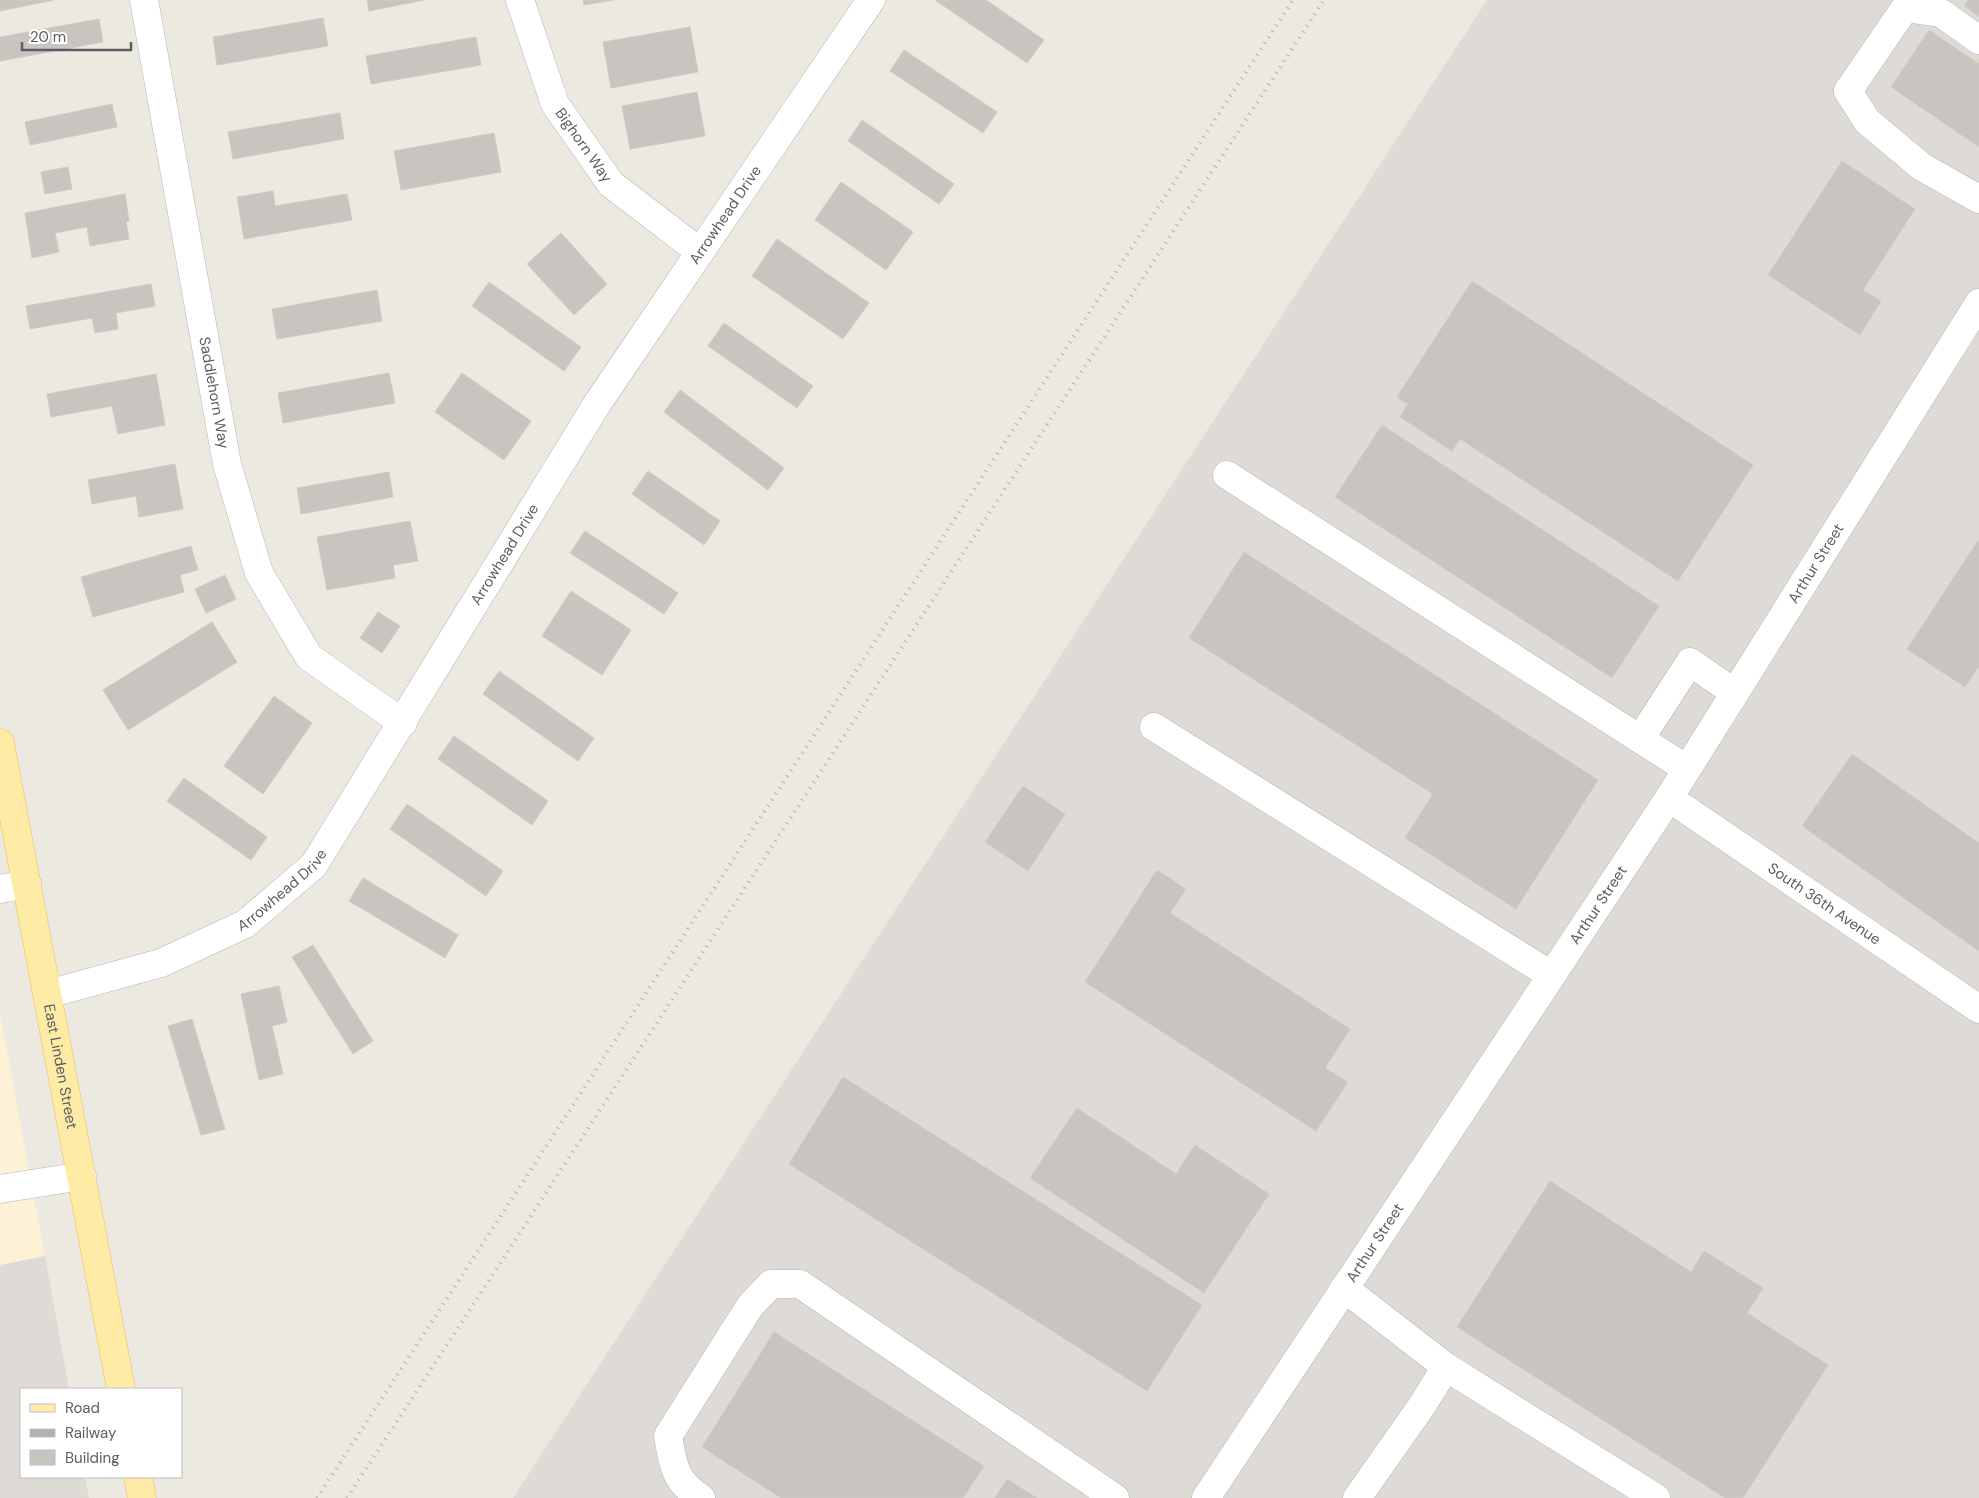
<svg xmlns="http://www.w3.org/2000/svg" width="1979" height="1498" font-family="'DM Sans',sans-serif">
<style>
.commercial{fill:#fdf2d6}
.industrial{fill:#dedbd6}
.building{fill:#c8c4bf;stroke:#d1cbc0}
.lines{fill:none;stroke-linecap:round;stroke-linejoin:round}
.minor-casing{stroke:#b2b5b9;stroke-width:29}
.major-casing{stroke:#eebd59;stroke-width:29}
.minor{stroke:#fff;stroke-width:28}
.major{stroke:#fdeba6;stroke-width:28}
.rail{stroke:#b0b1b2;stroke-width:4;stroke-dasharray:1 6;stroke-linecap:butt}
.labels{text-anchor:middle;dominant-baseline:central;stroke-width:4.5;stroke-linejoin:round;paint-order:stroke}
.street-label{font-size:15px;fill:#5a5e62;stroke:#fff}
</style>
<rect width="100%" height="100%" fill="#ece9e1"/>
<path class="commercial" d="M0,1013l45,243 -45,9z"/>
<g class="industrial">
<path d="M1487,0h492v1498h-1466z"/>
<path d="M45,1256l24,133h-48v88h64l4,21h-89v-233z"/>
</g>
<g class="building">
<path d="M0,0h54l-54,11z"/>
<path d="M367,0h58l-56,11z"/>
<path d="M583,0h31l-30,5z"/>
<path d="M935,0h51l58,40 -17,23z"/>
<path d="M1968,0h11v16l-15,-10z"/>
<path d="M323,18l5,28 -111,19 -4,-28z"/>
<path d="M99,19l4,23 -103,19v-24z"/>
<path d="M690,27l8,45 -87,16 -8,-46z"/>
<path d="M1929,30l50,34v83l-88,-60z"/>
<path d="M476,37l5,28 -110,19 -5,-28z"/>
<path d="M904,50l93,62 -14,21 -93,-62z"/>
<path d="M697,92l8,44 -75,13 -8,-43z"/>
<path d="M112,104l5,23 -87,18 -5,-23z"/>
<path d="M340,113l4,26 -111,20 -5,-27z"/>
<path d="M862,120l92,64 -15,20 -91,-63z"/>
<path d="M494,133l7,39 -100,18 -7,-39z"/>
<path d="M1842,161l73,48 -52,81 18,11 -21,34 -92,-60z"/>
<path d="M68,167l4,22 -27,5 -4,-22z"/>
<path d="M841,182l72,50 -27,38 -71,-50z"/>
<path d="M273,191l2,15 72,-12 5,26 -108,19 -7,-42z"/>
<path d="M125,194l4,27 -3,1 3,17 -39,7 -3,-19 -32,6 4,19 -27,6 -7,-45z"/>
<path d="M561,233l46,51 -33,31 -47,-51z"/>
<path d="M777,239l92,64 -26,36 -91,-63z"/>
<path d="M1472,281l281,184 -75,116 -218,-142 -8,12 -52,-34 8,-13 -11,-7z"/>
<path d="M489,282l92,65 -17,24 -92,-65z"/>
<path d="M151,284l4,22 -39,7 2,16 -23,4 -3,-15 -62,11 -4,-23z"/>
<path d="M377,290l5,31 -105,18 -5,-30z"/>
<path d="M724,323l89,63 -16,22 -89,-62z"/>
<path d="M389,373l6,30 -112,20 -5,-30z"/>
<path d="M462,373l69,48 -27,39 -69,-48z"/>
<path d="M156,374l9,51 -47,9 -6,-28 -61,11 -4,-23z"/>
<path d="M680,390l104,78 -16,22 -104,-78z"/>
<path d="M1382,425l277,181 -47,72 -277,-181z"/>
<path d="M175,464l8,45 -44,8 -3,-21 -44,8 -4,-24z"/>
<path d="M648,471l72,50 -16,24 -72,-51z"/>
<path d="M389,472l4,25 -92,17 -4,-26z"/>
<path d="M410,521l8,40 -25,4 2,13 -68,12 -10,-53z"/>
<path d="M585,531l93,62 -14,21 -94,-61z"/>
<path d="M1979,539v127l-14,21 -58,-38z"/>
<path d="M191,546l7,24 -18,5 4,17 -91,25 -12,-40z"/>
<path d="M1244,552l354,228 -82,129 -111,-71 28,-44 -244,-156z"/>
<path d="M225,575l11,24 -30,14 -11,-24z"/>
<path d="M571,591l60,39 -29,45 -60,-39z"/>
<path d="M378,612l22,14 -18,27 -22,-15z"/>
<path d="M212,622l25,40 -109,68 -25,-40z"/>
<path d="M499,671l95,67 -16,23 -95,-67z"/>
<path d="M274,696l38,27 -49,71 -39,-28z"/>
<path d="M454,736l94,65 -16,24 -94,-66z"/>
<path d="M1852,754l127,89v108l-177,-125z"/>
<path d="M184,778l83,59 -16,23 -84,-59z"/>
<path d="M1023,786l42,28 -37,57 -43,-29z"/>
<path d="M407,804l96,67 -17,25 -96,-67z"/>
<path d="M1157,870l29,19 -16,24 180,116 -25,39 23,14 -32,49 -231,-149z"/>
<path d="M363,878l95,57 -13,23 -96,-57z"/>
<path d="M313,945l60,96 -20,13 -61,-97z"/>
<path d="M279,986l8,36 -15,4 11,48 -24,6 -18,-86z"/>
<path d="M192,1019l33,110 -24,6 -33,-109z"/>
<path d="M843,1077l359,228 -55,86 -358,-227z"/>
<path d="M1077,1108l99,66 19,-29 74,49 -65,99 -174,-115z"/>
<path d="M1550,1181l141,91 13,-21 59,37 -16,25 81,52 -85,133h-18l-268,-171z"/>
<path d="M774,1332l210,134 -21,32h-182l-79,-51z"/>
<path d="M1007,1479l30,19h-42z"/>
</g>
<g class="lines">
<g class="minor-casing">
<g id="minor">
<path id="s1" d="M144,0l83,464 32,109 50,84 94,66"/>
<path id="s2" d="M520,0l35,104 56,80 89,68"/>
<path d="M1979,40l-38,-27 -36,-5 -57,83 19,30 55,46 57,32"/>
<path d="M1227,475l460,294"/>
<path d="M1154,727l397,248"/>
<path d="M1640,739l50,-77 45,31"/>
<path id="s3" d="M1669,798l310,211"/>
<path d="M0,889l27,-5"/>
<path id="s4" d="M48,994l113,-31 84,-39 69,-59 283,-461 274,-404"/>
<path d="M0,1189l82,-13"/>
<path d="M1344,1288l102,79 -25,40 -64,91"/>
<path d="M1446,1367l210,131"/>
<path d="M701,1498c-27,-17 -28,-34 -33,-62l82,-130 21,-22h29l315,214"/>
<path id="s5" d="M1206,1498l463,-700 310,-495"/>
</g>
</g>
<g class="major-casing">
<g id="major">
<path id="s6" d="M0,743l121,646"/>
<path d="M138,1477l4,21"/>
</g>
</g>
<use href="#minor" class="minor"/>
<use href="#major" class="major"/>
<g class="rail">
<path d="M317,1498l976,-1498"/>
<path d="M347,1498l977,-1498"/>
</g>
</g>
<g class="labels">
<g class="street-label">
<text stroke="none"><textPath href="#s2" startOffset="160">Bighorn Way</textPath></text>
<text stroke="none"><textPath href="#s4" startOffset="1070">Arrowhead Drive</textPath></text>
<text stroke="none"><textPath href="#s1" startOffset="399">Saddlehorn Way</textPath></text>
<text stroke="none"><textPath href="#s4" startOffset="665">Arrowhead Drive</textPath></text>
<text stroke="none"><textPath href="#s5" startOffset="1116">Arthur Street</textPath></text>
<text stroke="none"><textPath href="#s4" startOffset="260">Arrowhead Drive</textPath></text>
<text stroke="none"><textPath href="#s3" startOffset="188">South 36th Avenue</textPath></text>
<text stroke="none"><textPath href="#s5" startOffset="711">Arthur Street</textPath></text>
<text stroke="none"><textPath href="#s6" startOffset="329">East Linden Street</textPath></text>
<text stroke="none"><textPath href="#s5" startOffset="306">Arthur Street</textPath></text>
</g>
</g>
<rect x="20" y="1388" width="162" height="90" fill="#ffffff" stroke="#bdbfc0"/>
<rect x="30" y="1404" width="25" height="8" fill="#fdeba6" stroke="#bdbfc0"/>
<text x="65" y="1413" font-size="15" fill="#5a5e62">Road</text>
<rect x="30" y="1429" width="25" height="8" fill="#b0b1b2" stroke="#bdbfc0"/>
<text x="65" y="1438" font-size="15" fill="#5a5e62">Railway</text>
<rect x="30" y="1450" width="25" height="15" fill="#c8c4bf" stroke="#bdbfc0"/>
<text x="65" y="1463" font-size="15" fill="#5a5e62">Building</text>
<path d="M22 42v8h109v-8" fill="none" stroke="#5a5e62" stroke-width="2.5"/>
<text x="30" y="42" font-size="15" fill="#5a5e62" stroke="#ffffff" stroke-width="4" paint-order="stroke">20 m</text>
</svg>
